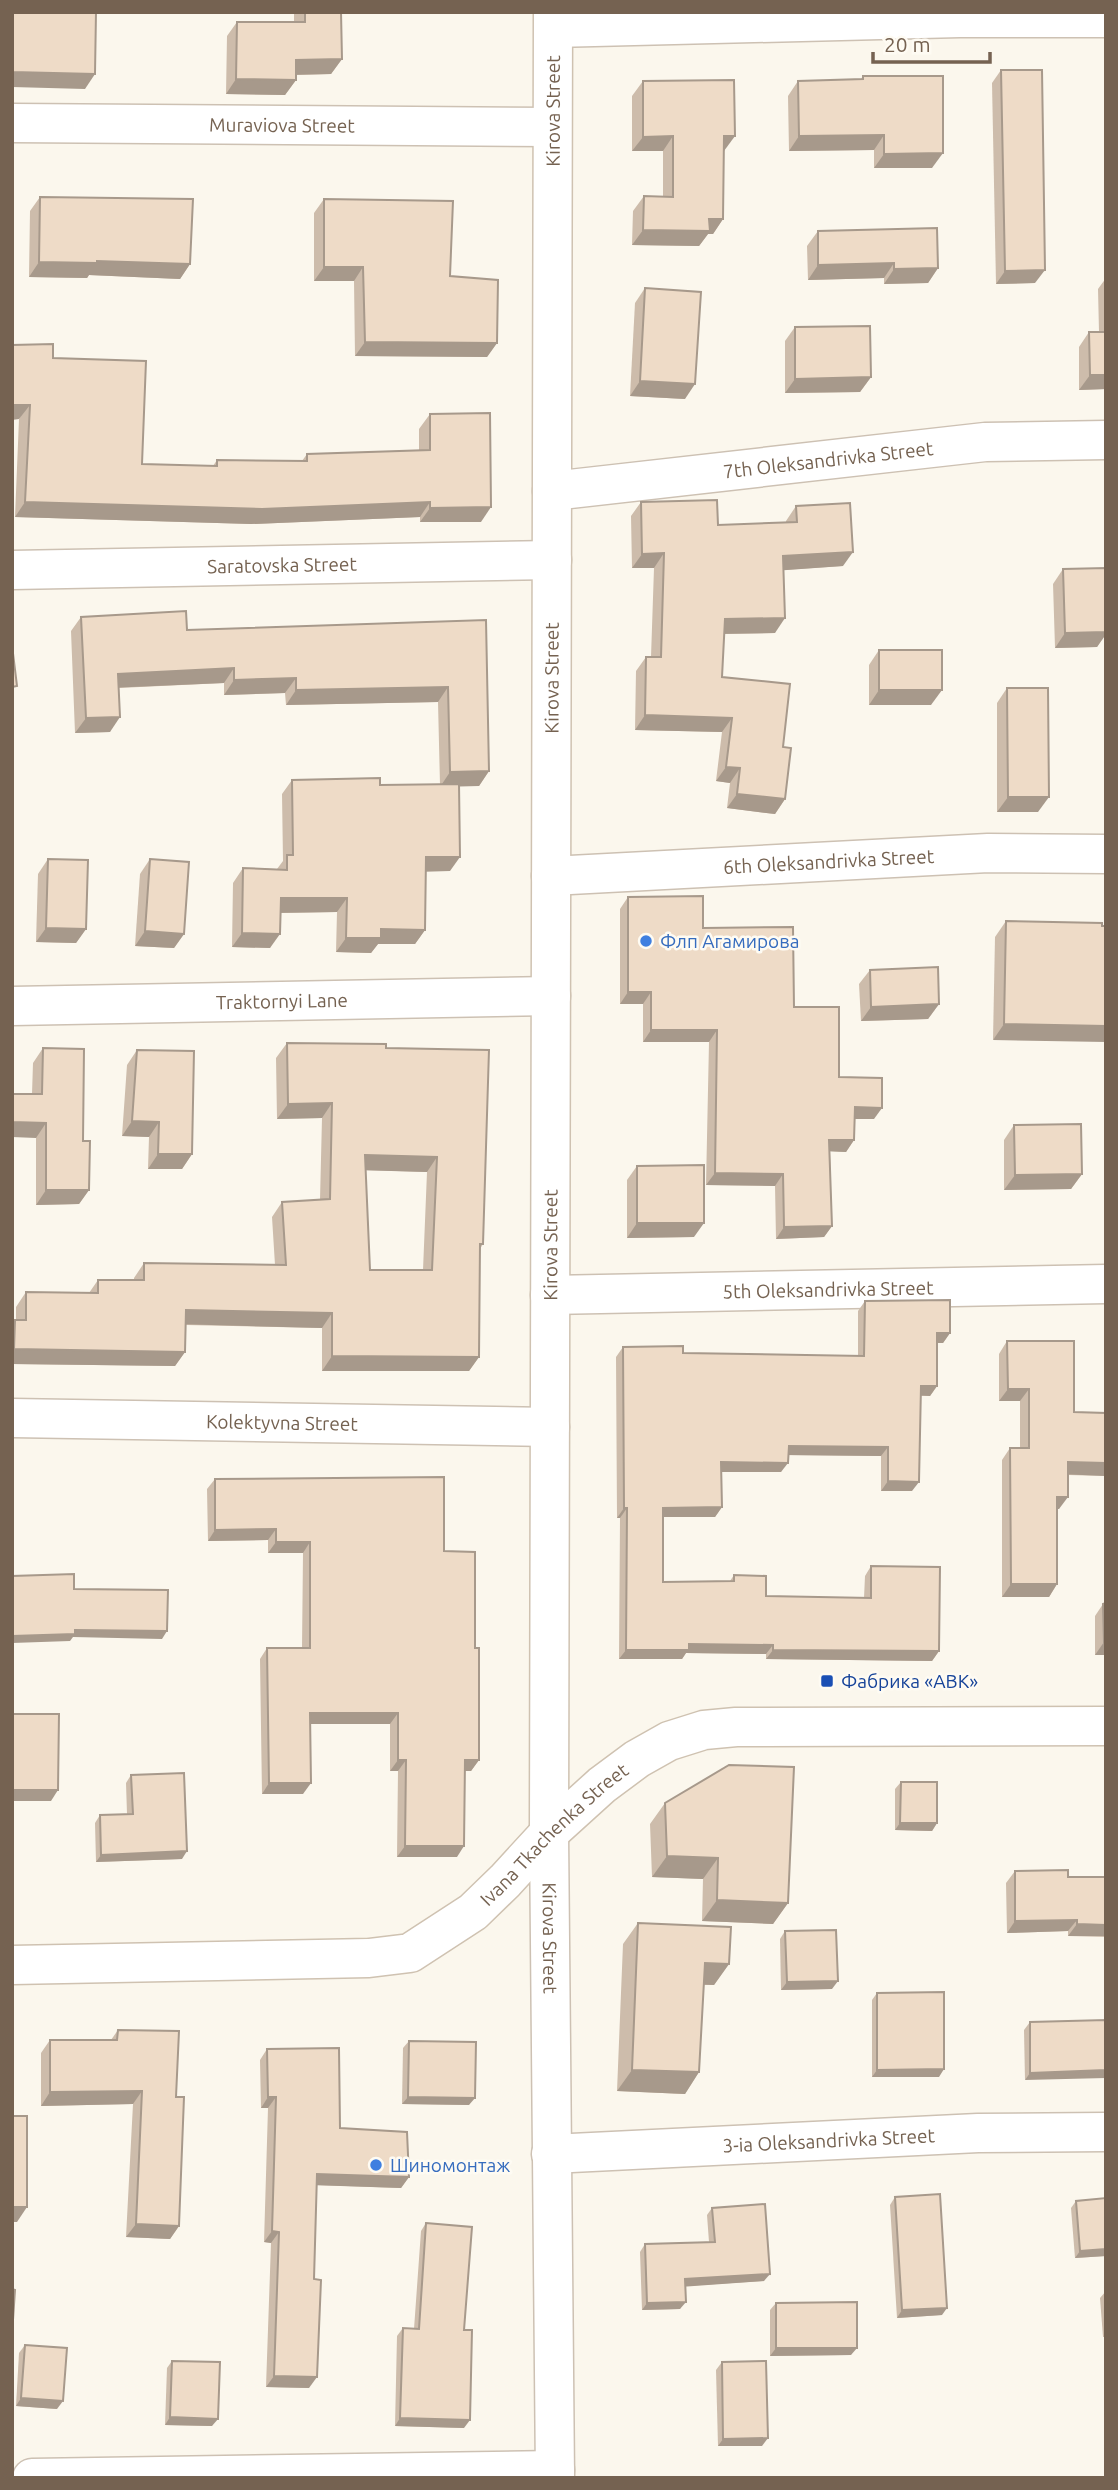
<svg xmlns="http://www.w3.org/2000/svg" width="1118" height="2490" font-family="Ubuntu,sans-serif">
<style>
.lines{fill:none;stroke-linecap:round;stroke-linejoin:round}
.street-casing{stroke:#cdc1b3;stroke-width:41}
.secondary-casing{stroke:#cfc2b1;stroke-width:41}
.street{stroke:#fff;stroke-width:38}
.secondary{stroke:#fff;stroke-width:38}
.wall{fill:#cdbcab;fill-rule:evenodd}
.shaded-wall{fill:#a7998b}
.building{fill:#eedbc7;stroke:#a7998b;stroke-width:2;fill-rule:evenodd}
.shop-dot{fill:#3f7fe0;stroke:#fefbf3;stroke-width:2.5}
.transit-dot{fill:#1a4fb4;stroke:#fefbf3;stroke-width:2.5}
.labels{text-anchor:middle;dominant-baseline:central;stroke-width:5;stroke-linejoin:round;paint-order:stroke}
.street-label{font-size:19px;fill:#756251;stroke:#fefbf3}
.shop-label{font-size:19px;fill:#366cbe;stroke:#fefbf3;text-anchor:start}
.transit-label{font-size:19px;fill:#164399;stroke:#fefbf3;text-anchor:start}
</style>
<rect width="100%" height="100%" fill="#fbf7ed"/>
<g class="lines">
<g class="street-casing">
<g id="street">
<path d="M554,28l406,-10h146"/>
<path id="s1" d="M12,123l540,4"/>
<path id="s2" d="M552,491l433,-49 121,-2"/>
<path id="s3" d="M12,570l540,-10"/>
<path id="s4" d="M551,876l437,-23 118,1"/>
<path id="s5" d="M12,1006l539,-10"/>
<path id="s6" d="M550,1295l556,-11"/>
<path id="s7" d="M12,1418l538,9"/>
<path id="s8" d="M549,1833l6,645"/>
<path id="s9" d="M551,2154l427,-21 128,-1"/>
<path d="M32,2478l523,-8"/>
</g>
</g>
<g class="secondary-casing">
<g id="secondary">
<path id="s10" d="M549,1833l4,-1821"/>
<path id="s11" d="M12,1965l357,-7 41,-5 63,-41 32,-31 44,-48 53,-48 35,-26 32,-18 35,-11 32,-3 370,-1"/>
</g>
</g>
<use href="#street" class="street"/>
<use href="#secondary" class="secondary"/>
</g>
<g class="wall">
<path d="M294,12h59l-12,1 1,46 -11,15 -35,1v5l-11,15 -59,-1 1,-58 10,-14h57z"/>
<path d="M1001,70l34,213 -39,1 -4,-201z"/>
<path d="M863,76l69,92h-58v-18l-85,1 -1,-55 10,-15 63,-2z"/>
<path d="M643,81l81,70 -1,68 -10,15h-5l-9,12 -67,-1 1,-34 11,-15 19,1v-46h-31v-55z"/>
<path d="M40,197l150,67 -10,15 -91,-4 -2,3 -58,-1 1,-66z"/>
<path d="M324,199l126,77 47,67 -10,14 -132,-1 -1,-75h-40v-68z"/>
<path d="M818,231l120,37 -10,15 -44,1v-6l-76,2 -1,-34z"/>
<path d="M1106,278v111l-27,1v-43l10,-15h10l-1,-43z"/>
<path d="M645,288l40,111 -55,-3 5,-93z"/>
<path d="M795,327l76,50 -11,15 -75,1v-52z"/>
<path d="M53,358l89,106 71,2 4,-6 85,1 5,-7 112,-4v-21l11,-15 51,108h-61v-5l-169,7 -236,-7 4,-98z"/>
<path d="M641,502l77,23 68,-2v-2l10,-15 47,60 -60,4 -8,63 -51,1 -2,43 61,70 2,52 -10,15 -48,-6 3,-25 -14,-2 6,-49 -87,-2 1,-59 10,-14h5l3,-89h-22l-1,-52z"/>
<path d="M1106,568v66l-9,13 -42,1 -2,-64 10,-15z"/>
<path d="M81,617l106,13 299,-10 3,151 -10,15h-20l-9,85h-24l-1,59 -10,14h-37l-7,9 -35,-1 1,-40 -56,1 -11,35 -38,-1 1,-64 10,-15 34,1 6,-8 -1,-67 10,-14 88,5h60l-2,-83 -152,3 -1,-12 -61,2v-12l-105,5 -9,44 -35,1 -4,-102z"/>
<path d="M879,650l52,55h-62v-40z"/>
<path d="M1007,688l31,124h-41v-109z"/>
<path d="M48,859l38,70 -10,14 -40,-1 2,-68z"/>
<path d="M150,859l34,75 -10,14 -39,-2 5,-72z"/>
<path d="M628,897l75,31 91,79 45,70 35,42h-20v21l-8,12 -16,-1 2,75 -8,11 -48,2 -1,-53 -69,-1 3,-143h-66v-38h-23v-95z"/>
<path d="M1006,921l96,5 -109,114 2,-103z"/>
<path d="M870,970l69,34 -11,15 -67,2 -2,-37z"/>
<path d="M287,1043l99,5 97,196 -3,5 -1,108 -10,14h-147v-43l-136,-3 -1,27 -10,14 -163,-2v-40l4,-4v-13l10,-15 63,1 9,-13h36v-2l10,-15 131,2 -3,-48 10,-15 38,-2 2,-82 -45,1 -1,-61zM365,1170l62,2 -4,98h-53z"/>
<path d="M43,1048l40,93 6,49 -10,14 -43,1v-67l-4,-44 1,-31z"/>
<path d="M137,1050l55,104 -10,15h-34l1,-32 -27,-1 5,-71z"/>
<path d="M1014,1125l68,49 -11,15 -67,1v-50z"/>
<path d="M637,1166l57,71 -67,1v-58z"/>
<path d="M865,1301l85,32 -7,10h-6v43l-7,10h-10l-8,95h-31v-35l-93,-1 -7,17h-59v35l-7,10h-52v65l67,-1 4,-6 32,21 98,2 1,-22 6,-10 68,85 -7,10 -166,-2v-5l-80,-1 -4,6h-63l1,-141h-3l-1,-161 7,-10 60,6 175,3v-45z"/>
<path d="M1007,1341l67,71 32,64 -38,-1 -9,34h-2v75l-8,13h-47v-137l8,-12h10v-47h-21v-47z"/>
<path d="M215,1479l229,72 31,97 4,112 -8,11h-6l-8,86h-60l1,-86h-8v-47h-80l-7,70h-41l-2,-135 7,-11h35l1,-95h-35v-13l-60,1 -1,-52z"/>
<path d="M1106,1603v52h-11v-39l8,-12z"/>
<path d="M131,1775l51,84 -86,3 -1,-39 5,-8 27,-1 -1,-31z"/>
<path d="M901,1782l36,41 -5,8 -37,-1v-41z"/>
<path d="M665,1803l123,100 -15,21 -71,-3 1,-42 -51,-2 -2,-53z"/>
<path d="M1015,1871l53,6h38l-1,60 -37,-1v-5l-61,2 -1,-50z"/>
<path d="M638,1923l91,41 -15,21h-10l-5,87 -14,22 -68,-3 6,-147z"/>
<path d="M785,1931l47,58 -51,1 -1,-51z"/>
<path d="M877,1993l62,84h-67v-77z"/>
<path d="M1106,2020l-81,60 -1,-50 6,-8z"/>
<path d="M118,2030l58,67 3,129 -9,13 -44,-2 7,-133 -92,2v-53l9,-13h61z"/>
<path d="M409,2041l60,64 -67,-1 1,-56z"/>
<path d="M267,2049l73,79 69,49 -8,11 -84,-3 -8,203 -43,-1 5,-144 -7,-1 4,-134h-7l-1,-48z"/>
<path d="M895,2197l47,118 -45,3 -7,-113z"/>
<path d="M1106,2198v58l-31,2 -4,-50 5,-7z"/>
<path d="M712,2208l52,73 -79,5 -5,23 -38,1 -2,-58 5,-8 64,-2 -2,-27z"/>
<path d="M426,2223l38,107v98l-69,-2 2,-90 6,-8 11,1 7,-98z"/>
<path d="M1106,2291v46h-3l-3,-39z"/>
<path d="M776,2303l75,52 -81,1v-46z"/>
<path d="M25,2345l32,64 -41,-3 3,-53z"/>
<path d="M172,2361l40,65 -47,-1 2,-57z"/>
<path d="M722,2362l40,84h-44l-2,-76z"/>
</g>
<g class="shaded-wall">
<path d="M342,59l-11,15 -45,1 10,-15z"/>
<path d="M12,72l83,2 -10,15 -73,-2z"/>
<path d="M236,79l60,1 -11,15 -59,-1z"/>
<path d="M884,135l-10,15 -85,1 10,-15z"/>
<path d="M673,136l-10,15h-31l11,-14z"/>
<path d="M724,136h11l-11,15z"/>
<path d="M943,153l-11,15h-58l10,-14z"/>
<path d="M709,219h14l-10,15h-5l-9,12 -67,-1 11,-15z"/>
<path d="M97,261l93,3 -10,15 -91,-4 -2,3 -58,-1 10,-15z"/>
<path d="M894,263l-10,15 -76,2 10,-15z"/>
<path d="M324,267h39l-9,14h-40z"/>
<path d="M938,268l-10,15 -44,1 10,-15z"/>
<path d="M1045,270l-10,13 -39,1 9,-13z"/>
<path d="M365,342l132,1 -10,14 -132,-1z"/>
<path d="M1090,375h16v14l-27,1z"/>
<path d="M871,377l-11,15 -75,1 10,-14z"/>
<path d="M640,381l55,3 -10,15 -55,-3z"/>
<path d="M12,405h18l-11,14 -7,1z"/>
<path d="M25,502h405l-10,15 -169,7 -236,-7z"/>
<path d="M491,507l-10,15h-61l10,-14z"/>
<path d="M853,552l-10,14 -70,5 10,-15z"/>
<path d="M664,553l-10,15h-22l10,-14z"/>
<path d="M785,618l-10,15 -60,1 10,-15z"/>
<path d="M1106,632v2l-9,13 -42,1 10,-15z"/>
<path d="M234,668l-10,15 -116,5 10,-14z"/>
<path d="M296,678l-11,15 -61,2 10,-15z"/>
<path d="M448,687l-10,15 -152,3 10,-15z"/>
<path d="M879,690h63l-11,15h-62z"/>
<path d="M645,715l87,3 -10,14 -87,-2z"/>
<path d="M120,717l-10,15 -35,1 11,-15z"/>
<path d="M726,767l14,1 -10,15 -14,-2z"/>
<path d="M489,771l-10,15 -39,1 10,-15z"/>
<path d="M737,794l48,5 -10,15 -48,-6z"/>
<path d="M1008,797h41l-11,15h-41z"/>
<path d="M426,857h34l-10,14 -34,1z"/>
<path d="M281,898h66l-10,14 -66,1z"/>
<path d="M46,928l40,1 -10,14 -40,-1z"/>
<path d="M381,929l44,1 -10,14h-37l-7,9 -35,-1 10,-14z"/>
<path d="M145,931l39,3 -10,14 -39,-2z"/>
<path d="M242,933l38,1 -10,14 -38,-1z"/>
<path d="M628,992h23l-8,12h-23z"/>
<path d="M939,1004l-11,15 -67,2 10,-14z"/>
<path d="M1004,1024l102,2v16l-113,-2z"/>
<path d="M651,1030h66l-8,12h-66z"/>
<path d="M332,1103l-10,15 -45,1 11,-15z"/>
<path d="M855,1107l27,1 -8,11h-28z"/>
<path d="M132,1121l27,1 -10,15 -27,-1z"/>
<path d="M12,1122l34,1 -10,15 -24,-1z"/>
<path d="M829,1140h25l-8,12 -25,-1z"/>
<path d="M158,1154h34l-10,15h-34z"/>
<path d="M365,1155l72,2 -10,15 -72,-2z"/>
<path d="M715,1173l68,1 -8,12 -69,-1z"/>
<path d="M1082,1174l-11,15 -67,1 11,-15z"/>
<path d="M46,1190h43l-10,14 -43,1z"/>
<path d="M637,1223h67l-10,14 -67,1z"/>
<path d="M832,1226l-8,11 -48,2 8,-12z"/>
<path d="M186,1310l146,3 -10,15 -146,-4z"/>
<path d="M937,1333h13l-7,10h-12z"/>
<path d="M14,1349l171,3 -10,14 -163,-2v-12z"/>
<path d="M332,1356l147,1 -10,14h-147z"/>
<path d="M921,1386h16l-7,10 -16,-1z"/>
<path d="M1008,1389h21l-9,12h-21z"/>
<path d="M789,1446l99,1 -7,9 -99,-1z"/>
<path d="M721,1462l67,1 -7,9h-66z"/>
<path d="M1068,1462l38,1v13l-47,-2z"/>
<path d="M888,1481l31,1 -7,9h-31z"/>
<path d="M1057,1497h11l-9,12h-11z"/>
<path d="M722,1507l-7,10h-59l7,-9z"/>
<path d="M624,1508h3l-7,10h-3z"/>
<path d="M276,1529l-8,11 -60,1 7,-11z"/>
<path d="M276,1542h34l-7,11h-35z"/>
<path d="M1011,1584h46l-8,13h-47z"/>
<path d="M75,1630l92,1 -5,8 -89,-2 -3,4 -58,2v-7z"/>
<path d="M1104,1642h2v13h-11z"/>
<path d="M689,1644l84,1 -7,9 -80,-1 -4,6h-63l7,-9z"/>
<path d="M773,1650l166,1 -7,10 -166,-2z"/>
<path d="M310,1713h88l-8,11h-88z"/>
<path d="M398,1760h8l-8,11h-8z"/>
<path d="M465,1760h14l-8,11h-14z"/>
<path d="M269,1783h42l-8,11h-41z"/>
<path d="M12,1790h46l-7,11h-39z"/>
<path d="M900,1823h37l-5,8 -37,-1z"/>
<path d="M405,1846h59l-7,11h-60z"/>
<path d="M187,1851l-5,8 -86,3 5,-7z"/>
<path d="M667,1856l51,2 -15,21 -51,-2z"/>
<path d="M717,1900l71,3 -15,21 -71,-3z"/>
<path d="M1077,1920l-9,11 -61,2 8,-12z"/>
<path d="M1077,1924l29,1v11h-38z"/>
<path d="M705,1963l24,1 -15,21 -24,-1z"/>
<path d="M838,1981l-6,8 -51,1 6,-8z"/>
<path d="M944,2069l-5,8h-67l5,-7z"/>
<path d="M632,2070l67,2 -14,22 -68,-3z"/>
<path d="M1106,2070v8l-81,2 5,-7z"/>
<path d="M142,2091l-9,13 -92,2 9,-14z"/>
<path d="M268,2097h8l-8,11h-7z"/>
<path d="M408,2097l67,1 -6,7 -67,-1z"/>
<path d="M317,2174l92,3 -8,11 -91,-3z"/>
<path d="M12,2207h15l-10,15h-5z"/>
<path d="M136,2224l43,2 -9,13 -44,-2z"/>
<path d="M272,2231l7,1 -8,11 -7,-1z"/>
<path d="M1106,2249v7l-31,2 5,-7z"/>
<path d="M770,2274l-6,7 -84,6 5,-8z"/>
<path d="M686,2302l-6,7 -38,1 5,-7z"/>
<path d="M947,2308l-5,7 -45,3 5,-8z"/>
<path d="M776,2348h81l-6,7 -81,1z"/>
<path d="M274,2376l43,1 -8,11 -43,-1z"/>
<path d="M21,2398l42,3 -6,8 -41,-3z"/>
<path d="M170,2417l48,2 -6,7 -47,-1z"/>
<path d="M400,2418l70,2 -6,8 -69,-2z"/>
<path d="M768,2438l-6,8h-44l5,-7z"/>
</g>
<g class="building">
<path d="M12,12h84l-1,62 -83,-2z"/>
<path d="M305,12h36l1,47 -46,1v20l-60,-1 1,-57h68z"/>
<path d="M1001,70h41l3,200 -40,1z"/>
<path d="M863,76h80v77l-59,1v-19l-85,1 -1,-55 65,-2z"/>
<path d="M734,80l1,56h-11l-1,83h-14l1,12 -67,-1 1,-34 29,1v-61l-30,1v-56z"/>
<path d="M40,197l153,2 -3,65 -93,-3v2l-58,-1z"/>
<path d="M324,199l129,2 -3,75 48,4 -1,63 -132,-1 -2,-75h-39z"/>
<path d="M937,228l1,40 -44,1v-6l-76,2v-34z"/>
<path d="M645,288l56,4 -6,92 -55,-3z"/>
<path d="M870,326l1,51 -76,2v-52z"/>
<path d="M1089,332h17v43h-16z"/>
<path d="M53,344v14l93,3 -4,103 75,2v-6l90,1v-7l123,-4v-36l60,-1 1,94 -61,1v-6l-168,7 -237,-7 5,-97h-18v-60z"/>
<path d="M717,500l1,25 79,-3 -1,-16 54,-3 3,49 -70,4 2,62 -60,1 -3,58 68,7 -7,63 8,1 -6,51 -48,-5 3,-26 -14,-1 6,-49 -87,-3 1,-58h15l3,-104 -22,1 -1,-52z"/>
<path d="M1106,568v64l-41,1 -2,-64z"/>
<path d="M186,611l1,19 299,-10 3,151 -39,1 -2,-85 -152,3v-12l-62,2v-12l-116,6 2,43 -34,1 -5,-101z"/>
<path d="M12,645l5,41 -5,1z"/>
<rect x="879" y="650" width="63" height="40"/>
<path d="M1007,688h41l1,109h-41z"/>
<path d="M380,778v7l79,-1 1,73h-34l-1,73 -44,-1v9h-35l1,-40h-66l-1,36 -38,-1 1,-65 44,2v-15h6l-1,-75z"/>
<path d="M48,859l40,1 -2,69 -40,-1z"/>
<path d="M150,859l39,3 -5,72 -39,-3z"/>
<path d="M703,896v32l90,-1 1,80h45v70l43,1v30l-27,-1 -1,33h-25l3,86 -48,1 -1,-53 -68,-1 2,-143h-66v-38h-23v-95z"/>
<path d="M1006,921l96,2v3h4v100l-102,-2z"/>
<path d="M938,967l1,37 -68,3 -1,-37z"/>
<path d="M287,1043l99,1v4l103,2 -6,194h-3l-1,113 -147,-1v-43l-146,-3 -1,42 -171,-3 1,-29h11v-28l72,1v-13h46v-17l142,2 -4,-63 48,-3 2,-96 -44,1zM365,1155l72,2 -5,113h-62z"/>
<path d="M43,1048l41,1 -1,92h7l-1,49h-43v-67l-34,-1v-28h30z"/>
<path d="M137,1050l57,1 -2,103h-34l1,-32 -27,-1z"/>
<path d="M1081,1124l1,50 -67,1 -1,-50z"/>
<path d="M704,1165v58h-67v-57z"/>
<path d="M950,1300v33h-13v53h-16l-2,96 -31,-1v-34l-99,-1 -1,17 -67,-1 1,45 -59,1v74l71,-1v-6l32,1v20l105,2v-32l69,1 -1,84 -166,-1v-5l-84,-1v6h-63l1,-142h-3l-1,-161 60,-1v7l181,3 1,-55z"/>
<path d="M1007,1341h67v71l32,1v50l-38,-1v35h-11v87h-46l-1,-136h19v-59h-21z"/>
<path d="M444,1477v74l31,1v96h4v112h-14l-1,86h-59l1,-86h-8v-47h-88l1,70h-42l-2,-135h43v-106h-34v-13l-61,1v-51z"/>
<path d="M74,1574v15l94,1 -1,41 -92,-1v4l-63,2v-60z"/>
<path d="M1106,1603v39h-2l-1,-38z"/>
<path d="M12,1714h47l-1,76h-46z"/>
<path d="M729,1765l65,2 -6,136 -71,-3 1,-42 -51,-2 -2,-53z"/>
<path d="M184,1773l3,78 -86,4 -1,-40 33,-1 -2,-39z"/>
<path d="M901,1782h36v41h-37z"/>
<path d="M1068,1870v7h38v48l-29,-1v-4l-62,1v-50z"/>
<path d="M638,1923l93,4 -2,37 -24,-1 -6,109 -67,-2z"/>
<path d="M836,1930l2,51 -51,1 -2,-51z"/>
<path d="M944,1992v77l-67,1v-77z"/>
<path d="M1106,2020v50l-76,3v-51z"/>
<path d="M118,2030l61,1 -3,66h8l-5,129 -43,-2 6,-133 -92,1v-52h67z"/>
<path d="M409,2041l67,1 -1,56 -67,-1z"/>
<path d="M339,2048l1,80 67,4 2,45 -92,-3 -3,105 7,1 -4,97 -43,-1 5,-144 -7,-1 4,-134h-8l-1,-48z"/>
<rect x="12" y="2116" width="15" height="91"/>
<path d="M940,2194l7,114 -45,2 -7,-113z"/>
<path d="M1106,2198v51l-26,2 -4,-50z"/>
<path d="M765,2204l5,70 -85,5 1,23 -39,1 -2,-59 70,-2 -3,-34z"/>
<path d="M426,2223l46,4 -8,103h8l-2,90 -70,-2 3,-90 16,1z"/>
<path d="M12,2289l3,1 -3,45z"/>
<path d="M857,2302v46h-81v-45z"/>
<path d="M25,2345l42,3 -4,53 -42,-3z"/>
<path d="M172,2361l48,1 -2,57 -48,-2z"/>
<path d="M766,2361l2,77 -45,1 -1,-77z"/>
</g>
<g class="shop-dot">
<circle cx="646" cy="941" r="7"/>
<circle cx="376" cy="2165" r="7"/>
</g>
<rect class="transit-dot" x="820" y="1674" width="14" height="14" rx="3.5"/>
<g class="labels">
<g class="street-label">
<text stroke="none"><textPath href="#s10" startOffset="1722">Kirova Street</textPath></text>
<text stroke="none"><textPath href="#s1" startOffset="270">Muraviova Street</textPath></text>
<text stroke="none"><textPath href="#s2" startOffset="278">7th Oleksandrivka Street</textPath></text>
<text stroke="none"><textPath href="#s3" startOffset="270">Saratovska Street</textPath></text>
<text stroke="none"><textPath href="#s10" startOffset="1155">Kirova Street</textPath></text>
<text stroke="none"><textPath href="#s4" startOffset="278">6th Oleksandrivka Street</textPath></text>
<text stroke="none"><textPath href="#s5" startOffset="270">Traktornyi Lane</textPath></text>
<text stroke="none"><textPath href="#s10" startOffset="588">Kirova Street</textPath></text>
<text stroke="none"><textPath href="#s6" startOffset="278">5th Oleksandrivka Street</textPath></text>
<text stroke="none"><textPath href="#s7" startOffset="270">Kolektyvna Street</textPath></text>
<text stroke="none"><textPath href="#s11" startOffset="586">Ivana Tkachenka Street</textPath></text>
<text stroke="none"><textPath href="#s8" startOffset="105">Kirova Street</textPath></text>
<text stroke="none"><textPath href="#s9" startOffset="278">3-ia Oleksandrivka Street</textPath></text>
</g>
<g class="shop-label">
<text x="660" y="941">Флп Агамирова</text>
<text x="390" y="2165">Шиномонтаж</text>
</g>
<g class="transit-label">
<text x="841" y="1681">Фабрика «АВК»</text>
</g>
</g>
<rect width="1118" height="2490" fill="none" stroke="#756251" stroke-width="28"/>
<path d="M873 52v10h117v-10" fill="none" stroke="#756251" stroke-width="3.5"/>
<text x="884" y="52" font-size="21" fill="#756251" stroke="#fefbf3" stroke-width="5" paint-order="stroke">20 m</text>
</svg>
